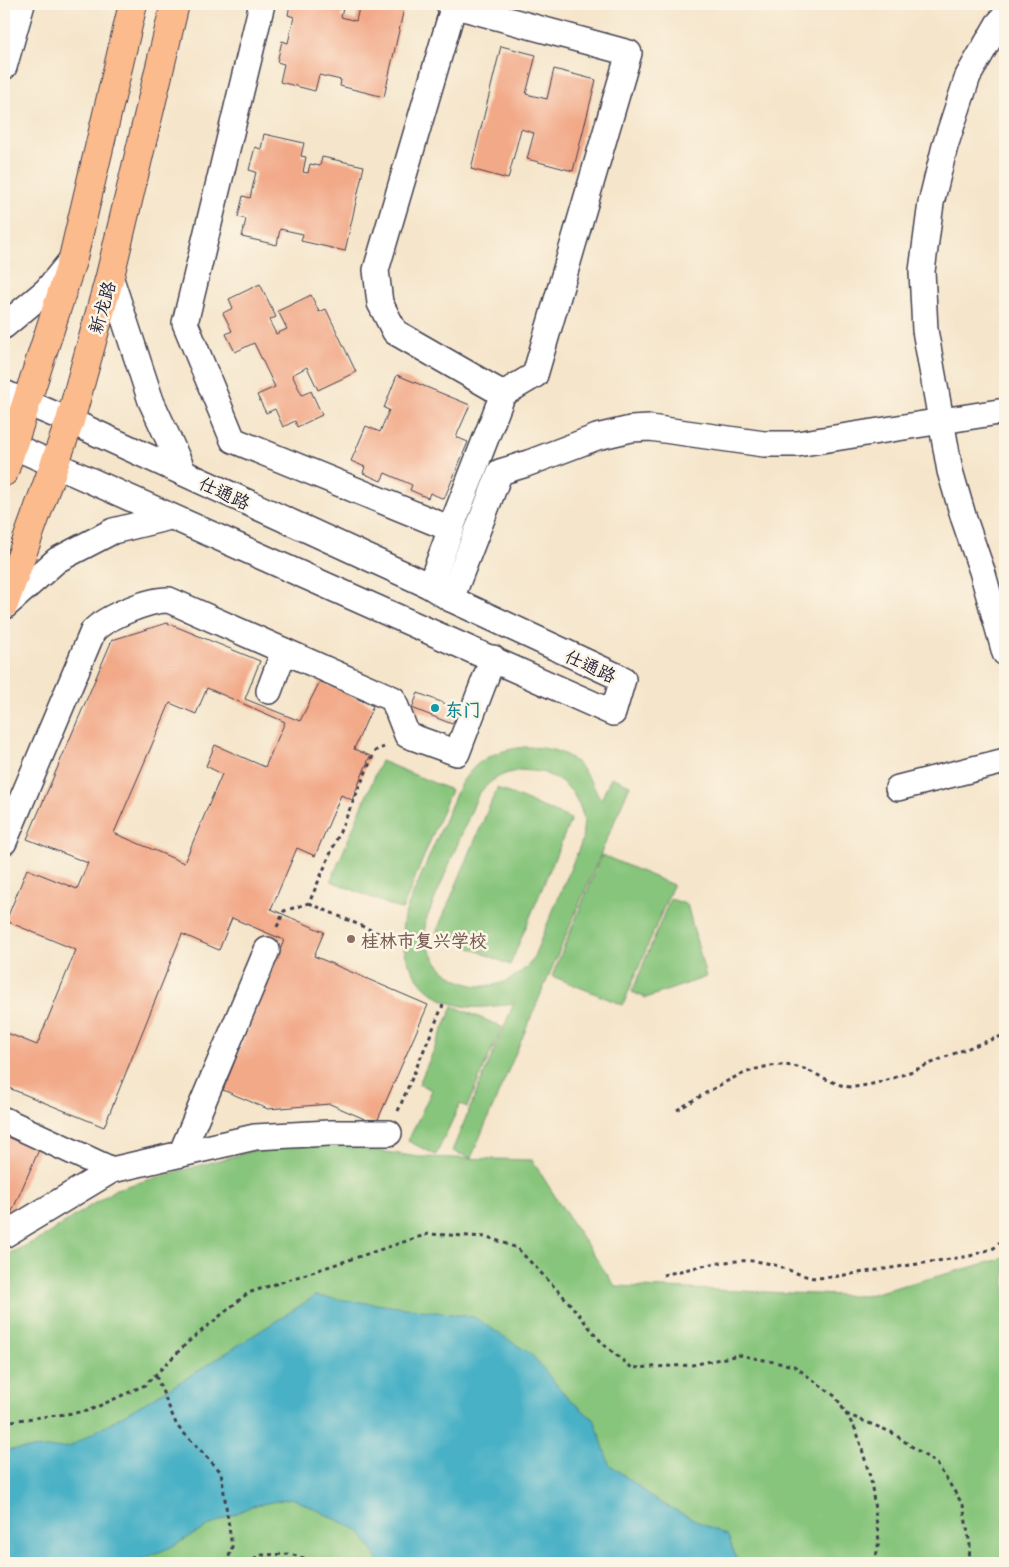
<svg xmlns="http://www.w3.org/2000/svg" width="1009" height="1567" font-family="'Playpen Sans','LXGW WenKai TC',sans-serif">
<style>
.green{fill:#87c57c;stroke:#54745c;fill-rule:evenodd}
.water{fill:#48b1c6;stroke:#356a80}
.building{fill:#f2a988;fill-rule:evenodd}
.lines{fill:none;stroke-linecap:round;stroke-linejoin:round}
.minor-casing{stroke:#423f50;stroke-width:28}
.major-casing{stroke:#423f50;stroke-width:30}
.path{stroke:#423f50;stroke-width:3;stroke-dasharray:4 4;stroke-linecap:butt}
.minor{stroke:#fff;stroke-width:25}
.major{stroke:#fbbb8c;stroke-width:28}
.culture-dot{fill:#0f9aa8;stroke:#fcf5e5;stroke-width:2}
.education-dot{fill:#8d6e63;stroke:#fcf5e5;stroke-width:2}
.labels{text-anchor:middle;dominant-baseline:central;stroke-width:5;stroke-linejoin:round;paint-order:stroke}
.street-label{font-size:18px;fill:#22223b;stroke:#fcf5e5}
.culture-label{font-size:18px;font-weight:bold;fill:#0d838f;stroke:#fcf5e5;text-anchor:start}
.education-label{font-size:18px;font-weight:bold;fill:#785e54;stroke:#fcf5e5;text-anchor:start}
</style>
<rect width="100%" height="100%" fill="#fcf5e5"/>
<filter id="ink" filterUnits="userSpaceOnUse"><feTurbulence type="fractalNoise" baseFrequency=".02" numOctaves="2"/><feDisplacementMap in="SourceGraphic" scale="10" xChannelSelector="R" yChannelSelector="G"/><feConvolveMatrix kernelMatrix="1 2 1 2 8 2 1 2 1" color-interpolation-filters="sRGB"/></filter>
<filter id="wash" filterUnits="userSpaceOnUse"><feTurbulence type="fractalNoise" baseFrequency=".0096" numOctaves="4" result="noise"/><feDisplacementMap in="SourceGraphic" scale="20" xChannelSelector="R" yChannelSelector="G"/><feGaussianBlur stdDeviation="1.12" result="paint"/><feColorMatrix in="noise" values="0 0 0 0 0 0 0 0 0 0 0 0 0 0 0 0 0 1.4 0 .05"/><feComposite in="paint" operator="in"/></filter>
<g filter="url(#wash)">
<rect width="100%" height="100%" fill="#f5e5ca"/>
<g class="green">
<path d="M525,747c46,1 55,14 76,53l10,-23 19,8 -159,373 -19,-7 62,-148c-18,3 -38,7 -56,2 -38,-8 -63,-51 -54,-88 4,-13 11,-27 16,-39 13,-30 26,-61 39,-91 17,-28 34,-36 66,-40zM521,770l21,2 19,9 11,11 7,12 5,15 -2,22 -50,120c-12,14 -27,24 -46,25 -35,2 -66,-32 -60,-66l52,-125c13,-16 22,-21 43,-25z"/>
<path d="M381,761l70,29 -49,120 -71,-29z"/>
<path d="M497,788l74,31 -61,146 -74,-32z"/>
<path d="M602,855l71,30 -50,120 -71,-29z"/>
<path d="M670,899l17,5 19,73 -60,21 -14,-6z"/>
<path d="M453,1006l49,21 -35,80 -7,-3 -24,51 -28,-14 24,-51 -13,-6z"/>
<path d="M284,1142l44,1 90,14 114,3 44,69 39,57 249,10 141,-38v305h-1001v-307l39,-19 73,-48z"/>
</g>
<path class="water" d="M315,1296l159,21 58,38 33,40 30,26 14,43 50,38 69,34 10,27h-358l-20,-32 -68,-33 -40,8 -39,18 -44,24 -35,14 -130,1v-113l65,-3 118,-69z"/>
<g id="blocks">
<g class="building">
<path d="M290,4h54l-3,13 15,4 4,-17h45l-21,93 -44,-11 1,-6 -22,-5 -4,16 -35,-9 4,-18 -7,-2 5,-21 6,2 6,-26 -6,-2z"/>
<path d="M501,46l35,9 -10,39 21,5 7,-30 42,11 -23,91 -46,-12 7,-26 -13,-4 -13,50 -37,-10z"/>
<path d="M264,134l40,9 -3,13 5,1 -3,15 5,1 2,-9 10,2 2,-9 42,9 -19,85 -44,-10 2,-7 -23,-5 -3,16 -35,-8 4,-18 -8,-2 5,-21 7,2 6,-26 -7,-2 6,-23 6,2z"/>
<path d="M260,284l16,33 -7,3 7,14 11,-5 -9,-18 33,-16 8,17 7,-3 30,63 -38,18 -11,-23 -15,8 10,20 9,-4 11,24 -25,12 -2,-6 -12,6 -8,-18 -9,4 -9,-18 18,-8 -21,-44 -19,9 -9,-18 6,-3 -9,-18 10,-5 -4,-9z"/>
<path d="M397,375l73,30 -14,32 12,5 -24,57 -14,-6 -2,5 -18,-8 2,-5 -27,-12 -4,8 -18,-8 2,-6 -14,-6 15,-35 14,6 9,-22 -5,-2z"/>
<path d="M167,623l93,38 -15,38 55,22 20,-40 53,25 -19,43 16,7 -18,44 -11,-5 -26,61 -18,-8 -26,61 53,23 -10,24 114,49 -52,119 -46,-20 -62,5 -45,-19 61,-150 -52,-22 -13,32 -37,-16 -78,193 -100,-41v-44l3,-9 30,12 39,-95 -70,-29 21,-52 50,20 11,-26 -61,-24 85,-199zM207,688l78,34 -20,45 -50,-22 -9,21 16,8 -38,89 -70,-30 56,-130 26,11z"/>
<path d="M418,693l41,16 -7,15 -40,-16z"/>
<path d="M4,1130l37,15 -34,78 -3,2z"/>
</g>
</g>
</g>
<g filter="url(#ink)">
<use href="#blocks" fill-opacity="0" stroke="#423f50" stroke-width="1"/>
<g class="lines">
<g class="minor-casing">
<g id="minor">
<path d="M262,4l-77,319 48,117 218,89"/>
<path d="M454,5l-78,265 4,33 15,29 108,62"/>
<path d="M1005,16l-7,8 -30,52 -23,70 -14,57 -9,68 3,59 25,141 14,48 18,52 23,82"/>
<path d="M4,67l18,-63"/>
<path d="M110,276l41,125 33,72"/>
<path d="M4,326l43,-36 23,-28"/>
<path d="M4,393l66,28 360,165 21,13 172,80 -10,34 -609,-271"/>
<path d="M430,586l26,-71 47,-121 32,-19 94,-322 -180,-49"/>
<path d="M451,599l49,-127 26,-8 71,-27 34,-8 19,-1 114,16h33l208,-33"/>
<path d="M4,607l53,-47 56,-29 57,-14"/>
<path d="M269,691l15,-40"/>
<path d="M898,788l107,-27"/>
<path d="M4,842l89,-211c13,-14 57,-32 76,-31l224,99 14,36 50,18 36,-95"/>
<path d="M4,1120l108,50"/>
<path d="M181,1154l86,-204"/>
<path d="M4,1235l108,-65 143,-33 74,-4h60"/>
</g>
</g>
<g class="major-casing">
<g id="major">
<path d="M4,472l69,-214 60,-254"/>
<path d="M4,604l66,-183 40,-145 65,-272"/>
</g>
</g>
<g class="path">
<path d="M309,903l87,38"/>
<path d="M277,927l7,-16 25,-8 66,-152 9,-4"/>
<path d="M677,1110c36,-20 84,-57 127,-41 14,5 35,19 50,18 28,-3 54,-14 80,-25 23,-10 47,-19 71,-27"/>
<path d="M398,1111l45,-106"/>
<path d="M663,1275c32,-7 66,-18 98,-13 17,2 32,11 48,15 7,2 16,0 23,0l138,-21 24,-8 11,-11"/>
<path d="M156,1376l21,50 44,46 11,75 -5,16"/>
<path d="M846,1414l45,18 46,32 26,41 7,40 -1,18"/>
<path d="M4,1420l7,1 77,-10 57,-26 43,-43 60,-49 180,-59 60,3 29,11 49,51 37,45 29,24 60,-3 47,-10 55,11 42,31 21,35 14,48 8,61 -4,22"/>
<path d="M247,1563l15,-8 28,-1 30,9"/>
</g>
<use href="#minor" class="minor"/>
<use href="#major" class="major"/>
</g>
</g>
<circle class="culture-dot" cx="435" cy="708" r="5"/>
<circle class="education-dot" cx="351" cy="939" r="5"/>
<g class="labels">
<g class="street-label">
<text transform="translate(101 307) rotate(-74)">新龙路</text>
<text transform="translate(225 492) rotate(25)">仕通路</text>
<text transform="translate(591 665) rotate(25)">仕通路</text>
</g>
<g class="culture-label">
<text x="445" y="708">东门</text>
</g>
<g class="education-label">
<text x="361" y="939">桂林市复兴学校</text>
</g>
</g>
<rect width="1009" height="1567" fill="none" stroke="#fcf5e5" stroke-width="20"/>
</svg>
